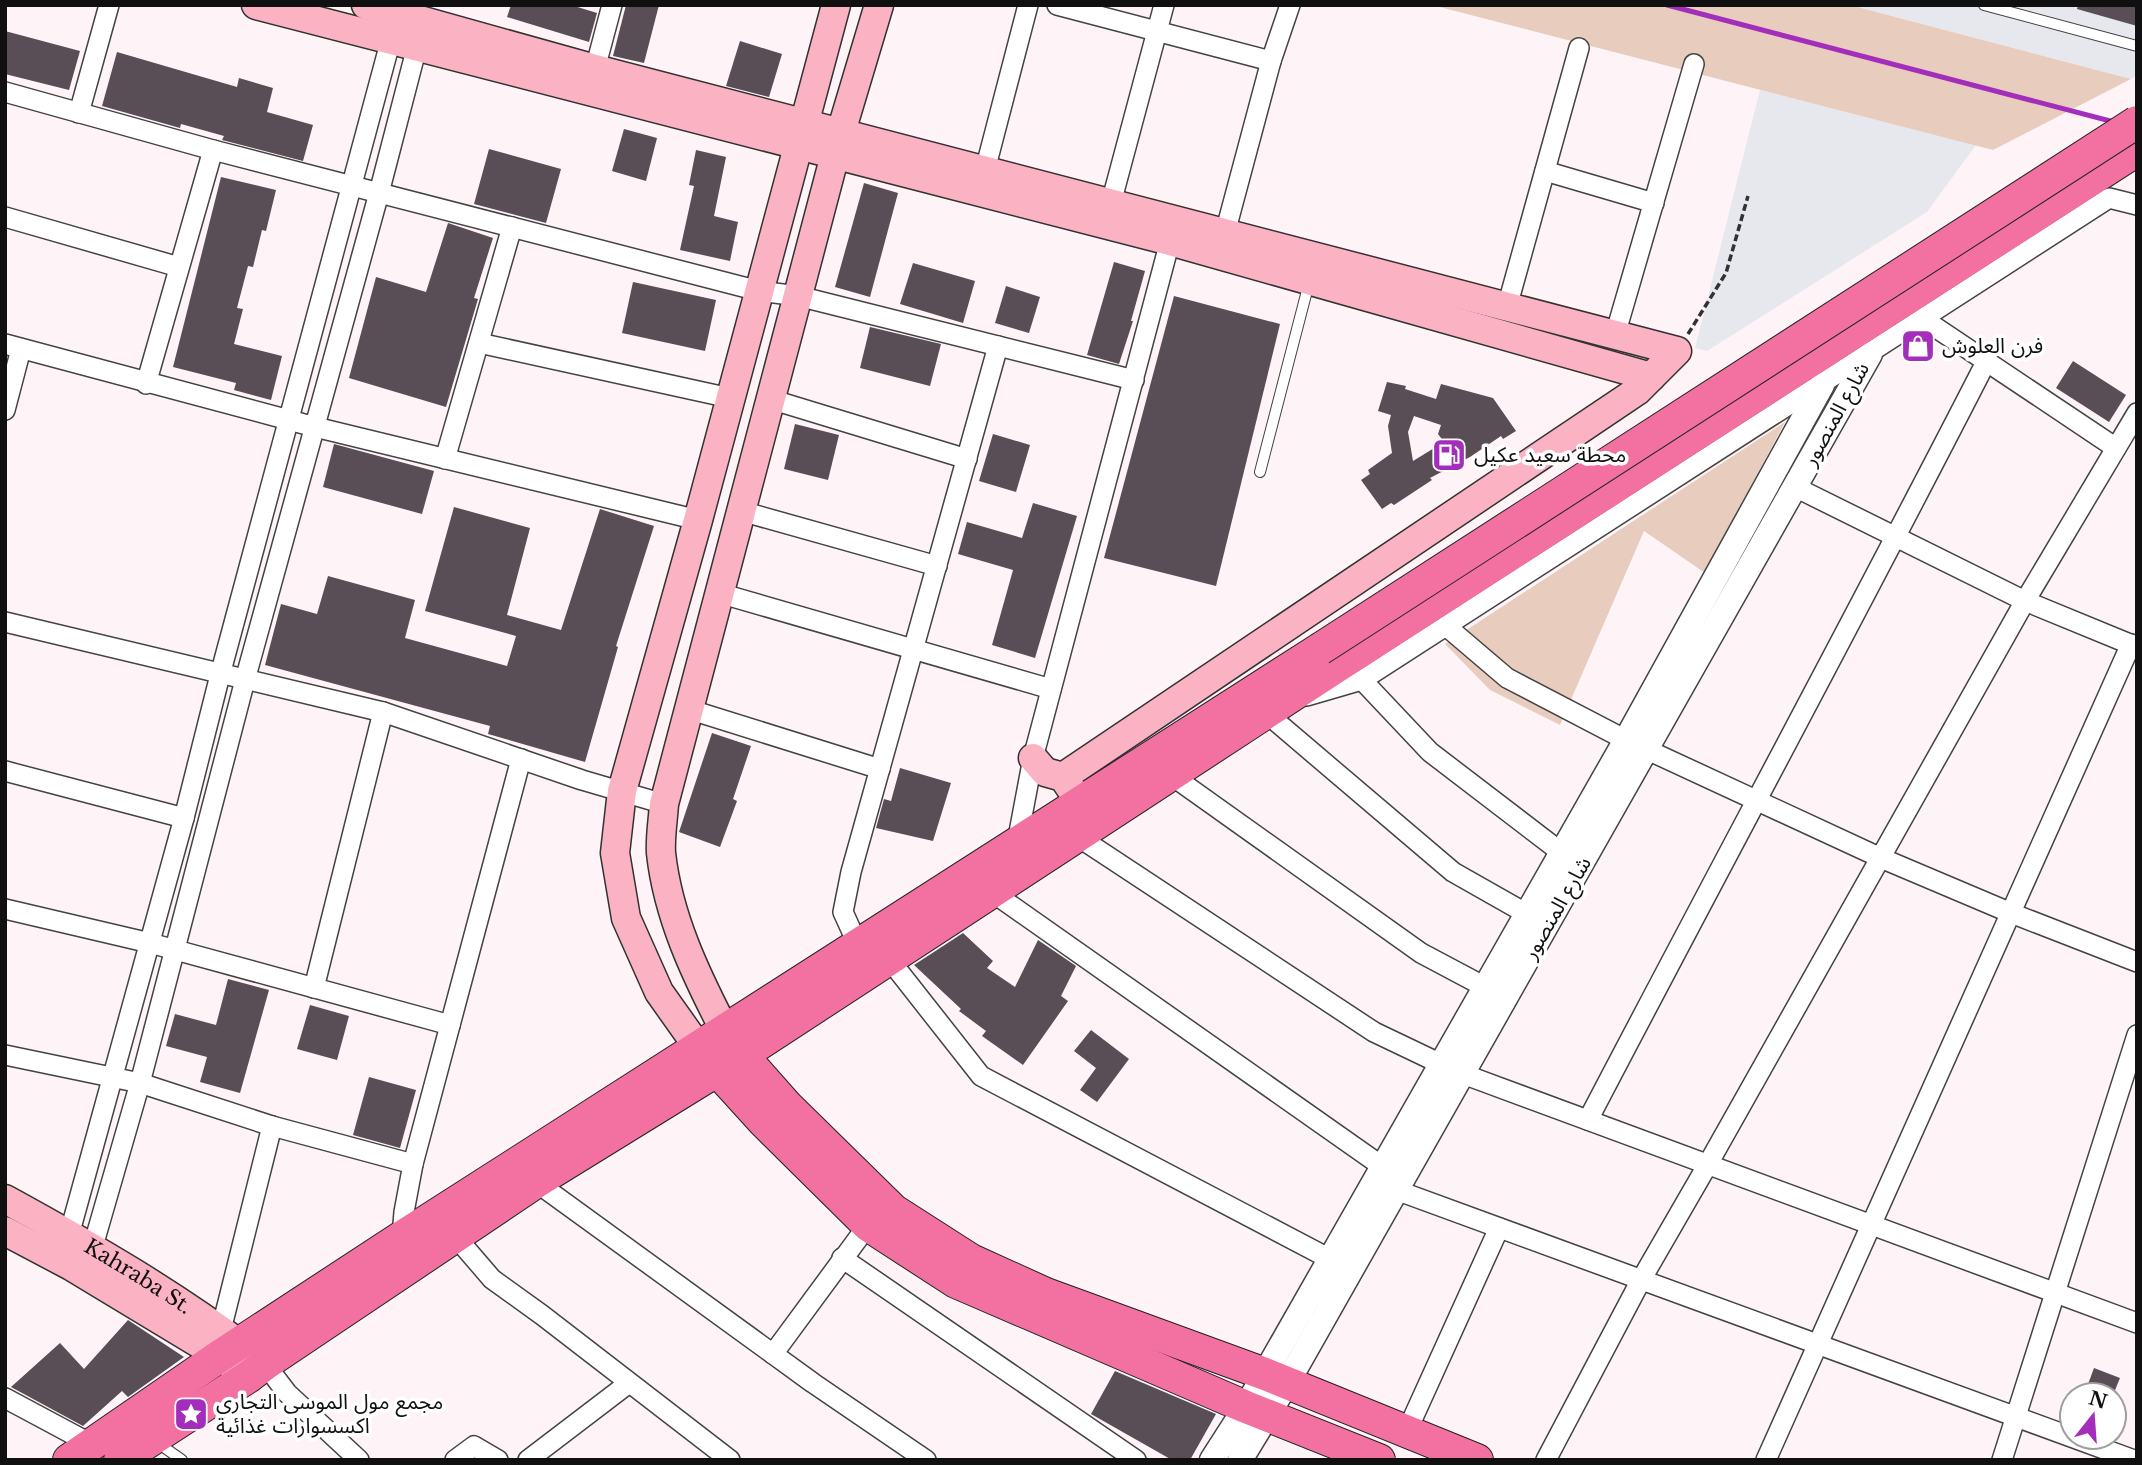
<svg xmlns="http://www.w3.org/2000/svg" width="2142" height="1465" font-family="'Libre Baskerville','Noto Sans Arabic',serif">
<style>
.industrial{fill:#e6e8ee}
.green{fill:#e8cdbe}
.building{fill:#594d56;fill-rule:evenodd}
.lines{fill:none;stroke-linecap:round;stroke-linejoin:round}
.service-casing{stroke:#434343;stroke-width:12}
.minor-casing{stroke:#434343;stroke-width:22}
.tertiary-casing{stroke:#434343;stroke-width:27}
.secondary-casing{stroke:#323232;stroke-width:31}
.primary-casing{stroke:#212121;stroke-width:34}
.path{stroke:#323232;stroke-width:3.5;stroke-dasharray:7 3.5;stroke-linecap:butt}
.service{stroke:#fff;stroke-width:10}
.minor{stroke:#fff;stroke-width:19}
.tertiary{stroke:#fff;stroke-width:24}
.secondary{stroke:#fbb3c4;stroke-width:28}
.primary{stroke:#f271a0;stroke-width:32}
.rail{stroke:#a32ebb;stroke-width:5}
.primary-bridge-casing{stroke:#212121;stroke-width:34;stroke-linecap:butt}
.primary-bridge{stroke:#f271a0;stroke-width:32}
.labels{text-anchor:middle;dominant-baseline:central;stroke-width:7;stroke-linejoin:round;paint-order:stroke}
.poi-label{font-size:21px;fill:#101010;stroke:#fff;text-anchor:start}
.street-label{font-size:21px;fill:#101010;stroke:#fff}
</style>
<rect width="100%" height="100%" fill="#fef4f8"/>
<g class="industrial">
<path d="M1850,5h287v70l-6,4z"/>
<path d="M1760,90l216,55 -49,67 -220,139 -12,-3z"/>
</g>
<g class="green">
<path d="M1432,5h418l281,74 -138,71z"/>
<path d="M1785,422l-80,151 -61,-42 -84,194 -70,-35 -45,-46z"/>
</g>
<g class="building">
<path d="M511,5h60l26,8 -8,29 -82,-25z"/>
<path d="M626,5h33l-15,58 -31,-7z"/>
<path d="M2078,5h59v21l-60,-17z"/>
<path d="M5,31l75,20 -11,39 -64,-16z"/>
<path d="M740,41l42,13 -13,43 -43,-11z"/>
<path d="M117,52l120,35 2,-9 34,10 -6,24 46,13 -10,36 -81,-21 2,-4 -43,-12 -1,4 -78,-22z"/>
<path d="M624,129l33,9 -11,43 -34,-10z"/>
<path d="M489,149l72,20 -15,54 -72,-19z"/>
<path d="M696,150l30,7 -12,59 24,6 -8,39 -50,-11 14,-64 -5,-1z"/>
<path d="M221,177l55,13 -10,41 -4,-1 -9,37 -5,-1 -11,42 6,1 -9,35 48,12 -11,44 -37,-10 2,-7 -63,-16z"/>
<path d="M864,183l34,10 -28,104 -35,-10z"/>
<path d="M448,223l45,15 -19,60 4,1 -32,108 -97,-29 27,-101 50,15z"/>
<path d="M1114,262l31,9 -14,50h2l-14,43 -32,-9z"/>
<path d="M913,263l62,18 -12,42 -63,-19z"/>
<path d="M633,282l83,18 -11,51 -83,-18z"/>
<path d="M1006,286l34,11 -11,36 -34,-10z"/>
<path d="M1174,296l106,28 -64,262 -112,-28z"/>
<path d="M870,327l71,17 -11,42 -70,-18z"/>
<path d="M2073,361l53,34 -17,27 -53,-34z"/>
<path d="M1387,382l19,4 -1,3 31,10 5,-15 52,14 23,33 -13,8 -2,-3 -31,21 -40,21 2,2 -38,25 -3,-2 -9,6 -21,-29 9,-6 -2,-4 24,-17 -4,-27 3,-11 -13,-4zM1414,416l27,9 -3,9 6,8 -31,19 -5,-29z"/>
<path d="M795,424l44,11 -11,45 -44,-11z"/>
<path d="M993,434l37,11 -14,47 -37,-11z"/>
<path d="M334,444l100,27 -12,43 -99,-27z"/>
<path d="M1033,503l44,13 -42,142 -43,-13 21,-75 -55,-16 9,-32 55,16z"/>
<path d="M454,507l76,21 -23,87 54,15 39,-121 54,17 -38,120 2,1 -33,115 -97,-28 2,-8 -225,-61 16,-61 36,10 11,-38 87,24 -10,38 102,28 9,-30 -91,-25z"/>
<path d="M712,733l39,13 -18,53 4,2 -17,46 -41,-15z"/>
<path d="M900,768l51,15 -18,58 -57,-13 8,-29 7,2z"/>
<path d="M963,933l30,28 -6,7 28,19 23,-47 38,26 -15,30 7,5 -45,64 -41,-29 4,-5 -27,-20 2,-2 -47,-44z"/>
<path d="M228,979l41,11 -29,103 -40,-11 7,-25 -41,-11 9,-32 41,11z"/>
<path d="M310,1005l39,11 -12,44 -40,-11z"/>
<path d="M1091,1030l38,29 -32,43 -17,-12 16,-22 -22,-17z"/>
<path d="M369,1077l47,13 -16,58 -47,-13z"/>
<path d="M128,1320l56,37 -56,40 -6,-6 -39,35 -72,-39 49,-44 24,26z"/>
<path d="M2094,1368l26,10 -7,17h-29z"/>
<path d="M1115,1371l101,43 -26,46h-18l-81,-46z"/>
</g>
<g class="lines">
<g class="service-casing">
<g id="service">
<path d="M1984,5l153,41"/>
<path d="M1260,472l49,-189"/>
<path d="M155,1441l27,19"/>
</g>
</g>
<g class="minor-casing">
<g id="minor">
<path d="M1057,5l214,56"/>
<path d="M595,69l17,-64"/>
<path d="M5,92l208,58 546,141 39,5 336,84"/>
<path d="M79,113l30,-108"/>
<path d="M985,170l43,-165"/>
<path d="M1545,171l109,32"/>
<path d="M1111,203l53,-198"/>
<path d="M5,217l174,50"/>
<path d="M1225,233l46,-172 19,-56"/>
<path d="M1507,307l72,-259"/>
<path d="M1923,319l193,129"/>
<path d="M1615,335l79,-271"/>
<path d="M479,343l251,55"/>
<path d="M5,344l310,83 383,93"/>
<path d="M146,384l67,-234"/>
<path d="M770,399l197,60"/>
<path d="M5,410l16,-61"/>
<path d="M445,459l67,-232"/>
<path d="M1795,487l230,114 112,46"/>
<path d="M741,511l196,55"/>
<path d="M719,593l332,96"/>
<path d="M5,622l378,90 199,68 82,24"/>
<path d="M1446,626l61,52 119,62 255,118 130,55 126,49"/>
<path d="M1362,680l68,72 132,101"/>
<path d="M1307,696l55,-16 747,-482 28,7"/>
<path d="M688,709l192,60"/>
<path d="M1266,713l187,159 74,42"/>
<path d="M5,771l179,47"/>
<path d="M1171,775l250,178 64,34"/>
<path d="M1077,836l297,196 67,32"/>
<path d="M1017,843l16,-85 137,-517"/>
<path d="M992,892l391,275"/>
<path d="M5,909l145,34 300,82"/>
<path d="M858,945l-15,-33 8,-40 147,-526"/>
<path d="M889,959l92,117 349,183"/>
<path d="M314,988l69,-276"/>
<path d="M5,1055l135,28 132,43 141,38"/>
<path d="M1463,1074l674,249"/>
<path d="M1588,1120c132,-253 268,-504 398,-758"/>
<path d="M536,1182l277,201 113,77"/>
<path d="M1396,1190l738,270"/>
<path d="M455,1236l37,43 50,36 188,145"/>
<path d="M402,1237l2,-25 9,-48 108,-405"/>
<path d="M66,1246l118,-428 36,-143 174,-647"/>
<path d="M842,1258l294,202"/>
<path d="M89,1260l51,-177 105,-403 134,-487 41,-158"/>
<path d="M221,1330l51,-204"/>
<path d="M773,1354l95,-129"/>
<path d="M265,1364l22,29 72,67"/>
<path d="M5,1398l86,46"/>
<path d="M1407,1431l92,-203"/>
<path d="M455,1460l19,-14 24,14"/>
<path d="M528,1460l101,-77"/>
<path d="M1546,1460l95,-180 67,-116 317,-563 112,-188"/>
<path d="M1766,1460l365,-816"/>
<path d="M2002,1460l135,-425"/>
</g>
</g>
<g class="tertiary-casing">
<g id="tertiary">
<path d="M1212,1460l34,-53 380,-667 196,-355"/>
<path d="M1240,1460l47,-77 583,-1029"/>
</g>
</g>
<g class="secondary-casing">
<g id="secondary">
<path d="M256,5l914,236 481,136"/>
<path d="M366,5l229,64 1082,282 -40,40 -574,386"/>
<path d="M1033,758l12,14 18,5 10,15"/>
<path d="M725,1031c-29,-56 -57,-114 -64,-178 -1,-16 2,-33 3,-49l177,-672 38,-127"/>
<path d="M698,1047l-39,-55 -33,-74 -11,-65 7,-62 76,-271 138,-515"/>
<path id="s1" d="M5,1199c86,47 172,97 249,156"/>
<path d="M5,1231l66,35 149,90 28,21"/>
</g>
</g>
<g class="primary-casing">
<g id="primary">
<path d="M730,1039l12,16 46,52 105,103 78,50 75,34 219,80 212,86"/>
<path d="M705,1057l59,65 104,103 88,57 290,125 133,53"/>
<path d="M69,1460l151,-104 182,-119 918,-588"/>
<path d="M120,1460l128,-83 17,-13 271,-182 206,-127 592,-387 803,-518"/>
</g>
</g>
<path class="path" d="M1688,334l38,-61 22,-77"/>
<use href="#service" class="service"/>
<use href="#minor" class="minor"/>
<use href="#tertiary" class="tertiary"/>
<use href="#secondary" class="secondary"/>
<use href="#primary" class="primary"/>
<path class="rail" d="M1667,5l470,123"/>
<g class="primary-bridge-casing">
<path id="primary-bridge" d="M1320,649l817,-527"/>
</g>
<use href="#primary-bridge" class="primary-bridge"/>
</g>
<defs>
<g id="shop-square" transform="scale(1.75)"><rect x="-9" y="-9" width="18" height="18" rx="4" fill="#a32ebb" stroke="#fff"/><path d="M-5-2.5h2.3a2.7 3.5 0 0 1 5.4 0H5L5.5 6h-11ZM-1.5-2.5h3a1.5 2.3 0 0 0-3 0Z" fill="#fff"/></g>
<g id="fuel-square" transform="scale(1.75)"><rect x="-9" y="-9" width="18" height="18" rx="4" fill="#a32ebb" stroke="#fff"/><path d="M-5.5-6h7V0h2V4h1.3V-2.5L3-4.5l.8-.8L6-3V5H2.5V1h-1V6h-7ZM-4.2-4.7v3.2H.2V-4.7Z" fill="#fff"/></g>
<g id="sight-square" transform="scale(1.75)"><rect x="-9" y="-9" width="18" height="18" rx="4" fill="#a32ebb" stroke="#fff"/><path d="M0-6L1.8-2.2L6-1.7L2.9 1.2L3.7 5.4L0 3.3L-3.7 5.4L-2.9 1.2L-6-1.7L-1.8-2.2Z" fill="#fff"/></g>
</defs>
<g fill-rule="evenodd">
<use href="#shop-square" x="1918" y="346"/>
<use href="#fuel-square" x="1449" y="455"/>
<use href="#sight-square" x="191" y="1414"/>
</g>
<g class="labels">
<g class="poi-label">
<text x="1942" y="346">فرن العلوش</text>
<text x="1474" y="455">محطة سعيد عكيل</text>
<text x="216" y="1402">مجمع مول الموسى التجاري<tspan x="216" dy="24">اكسسوارات غذائية</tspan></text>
</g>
<g class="street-label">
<text transform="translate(1836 414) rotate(-61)">شارع المنصور</text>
<text transform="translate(1557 908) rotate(-60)">شارع المنصور</text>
<text stroke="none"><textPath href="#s1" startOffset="154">Kahraba St.</textPath></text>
</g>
</g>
<rect width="2142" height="1465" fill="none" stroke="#101010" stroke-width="14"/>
<g transform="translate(2093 1416) rotate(17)"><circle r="33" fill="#ffffff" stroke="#9f9f9f" stroke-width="2"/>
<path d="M0-5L12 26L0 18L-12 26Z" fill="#a32ebb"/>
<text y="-10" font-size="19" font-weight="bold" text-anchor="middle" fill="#101010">N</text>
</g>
</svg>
